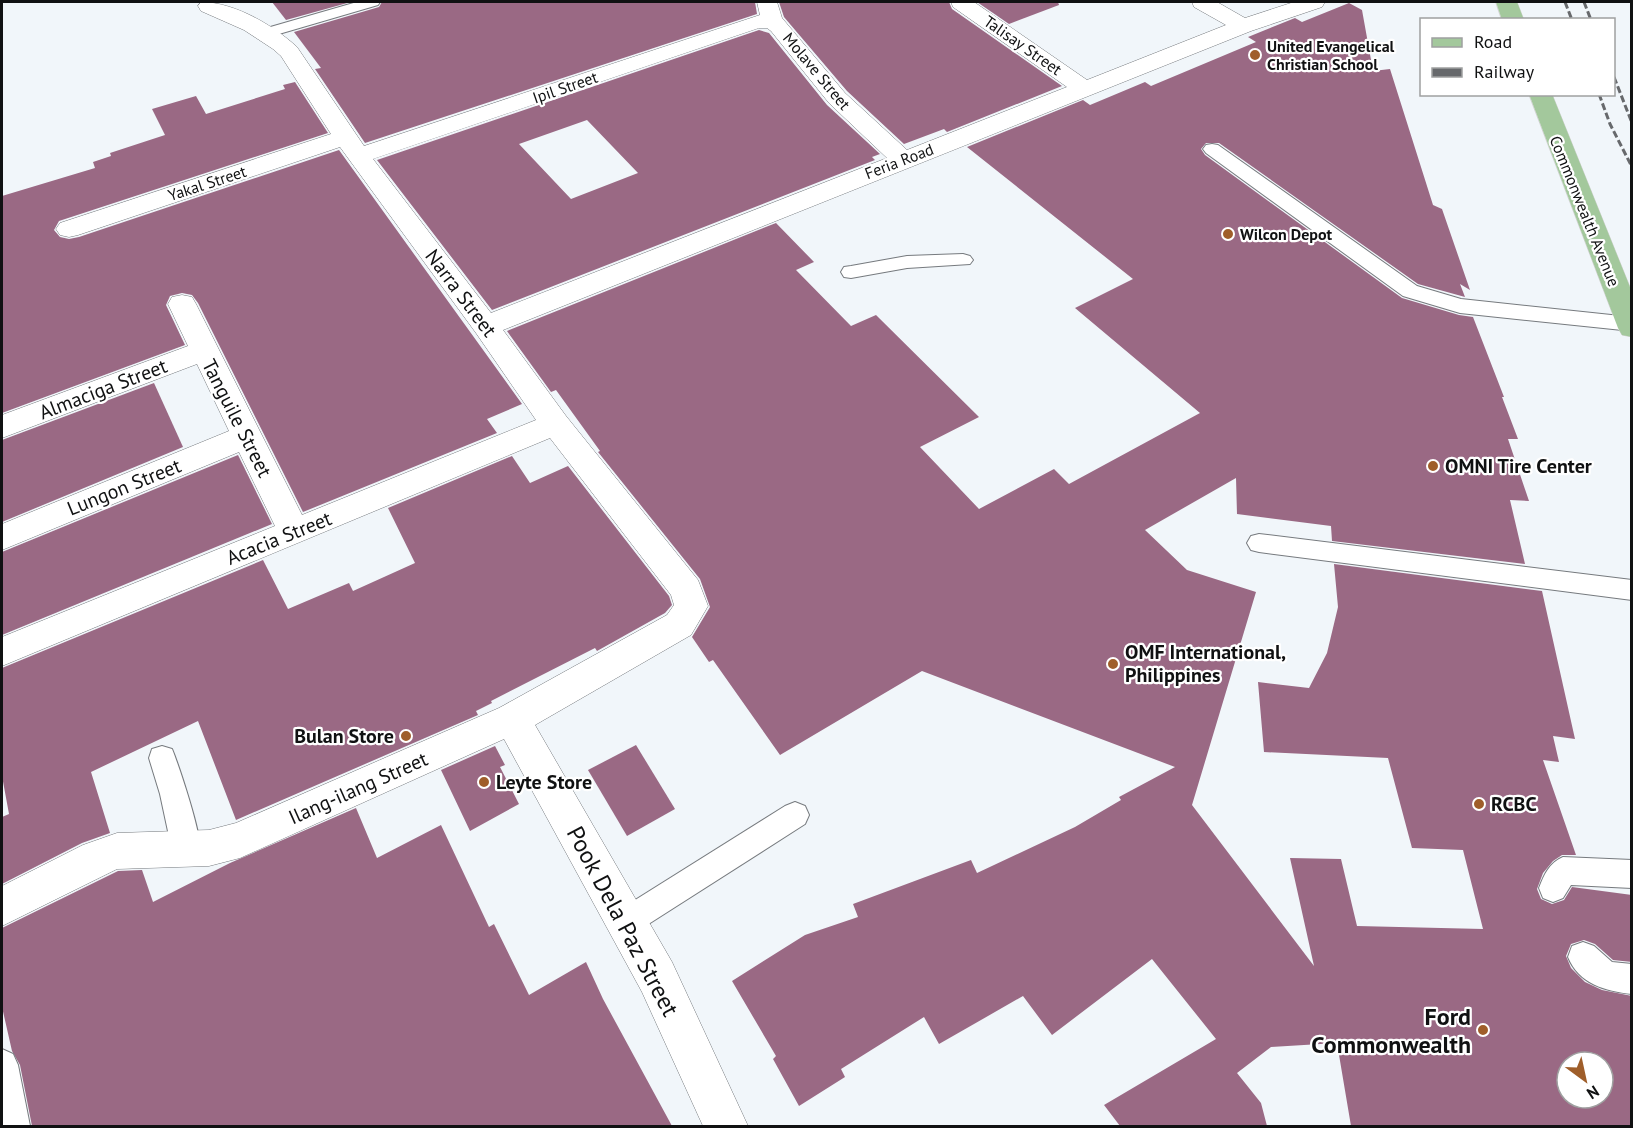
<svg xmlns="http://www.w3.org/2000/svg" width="1633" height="1128" font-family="'PT Sans',sans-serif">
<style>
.building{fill:#9a6984;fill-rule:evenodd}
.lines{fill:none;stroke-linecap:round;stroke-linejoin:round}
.lane-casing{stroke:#767a7e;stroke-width:2}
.street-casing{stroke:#767a7e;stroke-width:1}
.primary-casing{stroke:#d4d4d4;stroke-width:1}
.lane{fill:#fff;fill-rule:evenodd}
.street{fill:#fff;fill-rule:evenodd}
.primary{fill:#a3c89c;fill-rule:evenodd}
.rail{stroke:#67696c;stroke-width:3;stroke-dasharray:7 3;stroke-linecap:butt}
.poi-dot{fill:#9f5e2a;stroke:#fff;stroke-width:2}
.labels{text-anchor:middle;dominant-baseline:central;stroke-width:4.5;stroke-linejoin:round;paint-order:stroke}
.far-street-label{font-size:16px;fill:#101112;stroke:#fff}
.far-poi-label{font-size:16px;font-weight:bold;fill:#101112;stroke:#fff;text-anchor:start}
.street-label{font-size:20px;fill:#101112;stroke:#fff}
.poi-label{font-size:20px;font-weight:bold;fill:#101112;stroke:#fff;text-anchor:start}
.near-street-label{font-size:24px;fill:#101112;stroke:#fff}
.near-poi-label{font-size:24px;font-weight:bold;fill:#101112;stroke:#fff;text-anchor:end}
</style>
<rect width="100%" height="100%" fill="#f1f6fa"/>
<g class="building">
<path d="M272,2h79l-65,18z"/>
<path d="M382,2h373l2,12 -392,129 -50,-74 6,-1 -27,-36 85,-25z"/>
<path d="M779,2h170l3,7 110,77 -115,46 -3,-3 -40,15 -57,-53 -63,-74z"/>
<path d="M977,2h81l1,3 -50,19z"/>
<path d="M1349,3l13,7 11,61 17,-2 43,136 9,4 28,81 -10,-6 5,13 -47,-13 -199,-141h-13l-5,6 4,6 197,143 57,17 14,2 31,80h-2l16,42h-10l21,62 -19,-1 15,64 -193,-23 -1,-15 -94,-12 -1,-36 -91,52 42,40 69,22 -64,213 122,161 -24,-108 51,1 16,67 126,3 -20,-79 -51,-2 -24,-90 -124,-6 -6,-70 51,6 18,-35 11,-46 -4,-43 208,27 33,148 -22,-3 6,26 -16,-2 33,95h-14l-9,6 -10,12 -6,16 4,10 11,5 12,-4 8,-13 60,8v67l-19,-2 -18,-16 -11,-4 -13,4 -5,12 5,12 14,14 17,8 30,6v130h-281l-14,-83 -66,4 -34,26 24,30 6,23h-147l-16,-21 112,-66 -64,-80 -100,76 -29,-39 -84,48 -15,-27 -83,52 4,8 -46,29 -26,-47 3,-3 -44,-75 73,-46 53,-18 -5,-13 118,-44 6,13 98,-46 46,-27 -2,-3 56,-30 -253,-96 -142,84 -67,-95 -4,2 -17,-25 18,-30 -10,-28 -102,-127 2,-1 -44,-61 -5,2 -44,-61 269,-108 38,39 -18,8 55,56 25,-11 103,102 -59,30 59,62 75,-40 15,15 131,-71 -125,-105 58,-29 -166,-132 116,-47 7,5 55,-23 6,4 105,-44 -8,-5 47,-19 7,4zM1567,1062h36v36h-36z"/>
<path d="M759,30l10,3 58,72 53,49 -8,3 3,3 -383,150 -115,-150zM587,120l51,53 -67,26 -52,-55z"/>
<path d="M295,82l33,51 -269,88 -5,9 6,7 9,2 10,-2 260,-87 183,254 -35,15 10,14 -194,79 -105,-209 -6,-8 -10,-2 -12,3 -4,9 19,40 -183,68v-217l93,-28 -2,-6 18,-6 -1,-3 55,-18 -13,-26 44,-13 10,18 79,-25 -2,-4z"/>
<path d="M154,383l29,64 -181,75v-82z"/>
<path d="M238,455l34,69 -270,111v-83z"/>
<path d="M512,456l18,27 38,-17 101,130 3,9 -7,8 -68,38 -2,-3 -104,53 1,2 -16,8 2,4 -242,105 -38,-99 -107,51 19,61 -28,10 -80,41v-67l7,-3 -7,-38v-108l261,-108 25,49 61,-26 4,8 62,-28 -27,-55z"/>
<path d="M636,745l39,64 -48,27 -39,-66z"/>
<path d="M495,746l10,19 -5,2 19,37 -49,27 -29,-61z"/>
<path d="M356,808l21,50 64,-33 48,102 5,-3 35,71 57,-33 17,37 69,127h-640l-12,-61 -8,-14 -10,-44v-79l116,-57 24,-1 11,32 77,-39z"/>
</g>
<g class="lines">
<g class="lane-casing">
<g id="lane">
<path d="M357,2h23l-2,3 -106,31h-12l-2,-3 2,-3z"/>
<path d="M1212,144l6,1 199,141 44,13 169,18 2,14 -172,-18 -57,-17 -197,-143 -3,-4 3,-4z"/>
<path d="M963,254l7,2 3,4 -3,4 -63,4 -56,10 -7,-1 -3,-5 3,-5 7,-1 56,-10z"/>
<path d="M1259,534l373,46v20l-373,-48 -8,-2 -4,-7 4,-7z"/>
<path d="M162,746l10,3c7,17 30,86 28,102 -1,3 -3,5 -4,8l-10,4 -10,-4 -4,-9 -12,-56 -11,-36 3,-9z"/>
<path d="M795,802l10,4 4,9 -4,9 -169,108 -10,4 -10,-4 -5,-10 5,-10 169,-106z"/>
<path d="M1563,857l69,3v28l-61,-3 -8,13 -10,4 -10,-4 -4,-10c5,-13 10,-25 24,-31z"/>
<path d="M1583,942l11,4 18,16 20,2v30c-27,-3 -53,-10 -64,-37l4,-11z"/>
<path d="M2,1049l11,5 5,11 12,61h-28z"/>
</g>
</g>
<g class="street-casing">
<path id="street" d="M201,2c33,0 72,23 96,45l67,99 396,-131 -3,-13h20l5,16 63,75 62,57 160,-63 -114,-80 -2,-5h23l113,78 139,-55 -32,-18 -2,-5h25l28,16 49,-16h31l-3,5 -71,24 -748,299 63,86 132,164 10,26 -17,29 -156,90 137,237 76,164h-45l-61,-134 -138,-253 -264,119 -31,8 -92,3 -115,57v-40l81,-41 34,-12 92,-3 27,-7 263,-115 168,-93 7,-10 -3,-10 -121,-157 -548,228v-29l273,-111 -36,-74 -237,98v-26l227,-93 -32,-67 -195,74v-23l186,-69 -20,-42 4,-7 10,-2 10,2 4,7 106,211 234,-95 -60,-87 -136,-186 -262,88 -9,2 -9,-2 -4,-6 4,-6 271,-89 -50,-78 -8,-7 -29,-19 -43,-19 -3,-5zM759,28h8l4,3 58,72 58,55 -396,155 -118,-154z"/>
</g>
<g class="primary-casing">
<g id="primary">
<path d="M1496,2h21l7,18h-22z"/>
<path d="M1529,94h23l80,198v45l-10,-2 -4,-7z"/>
</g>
</g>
<use href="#lane" class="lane"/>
<use href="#street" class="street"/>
<use href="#primary" class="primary"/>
<g class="rail">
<path d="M1565,2l7,18"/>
<path d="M1584,2l7,18"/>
<path d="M1614,77l18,46"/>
<path d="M1599,94l11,30 22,43"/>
</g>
</g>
<g class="poi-dot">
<circle cx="1255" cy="55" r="6"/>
<circle cx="1228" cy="234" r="6"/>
<circle cx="1433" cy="466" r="6"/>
<circle cx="1113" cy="664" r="6"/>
<circle cx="406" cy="736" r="6"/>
<circle cx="484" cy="782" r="6"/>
<circle cx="1479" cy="804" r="6"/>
<circle cx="1483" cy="1030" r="6"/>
</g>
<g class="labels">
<g class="far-street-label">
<text transform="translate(1023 45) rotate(35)">Talisay Street</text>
<text transform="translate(817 71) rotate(50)">Molave Street</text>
<text transform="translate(565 87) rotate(-19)">Ipil Street</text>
<text transform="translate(899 161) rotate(-21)">Feria Road</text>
<text transform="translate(207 183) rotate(-18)">Yakal Street</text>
<text transform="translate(1585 211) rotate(68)">Commonwealth Avenue</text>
</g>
<g class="far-poi-label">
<text x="1267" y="46">United Evangelical<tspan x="1267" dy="18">Christian School</tspan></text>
<text x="1240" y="234">Wilcon Depot</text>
</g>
<g class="street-label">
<text transform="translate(461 293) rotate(53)">Narra Street</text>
<text transform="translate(103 389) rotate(-21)">Almaciga Street</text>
<text transform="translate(237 418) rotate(63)">Tanguile Street</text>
<text transform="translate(124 487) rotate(-22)">Lungon Street</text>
<text transform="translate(279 538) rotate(-22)">Acacia Street</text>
<text transform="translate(358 788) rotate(-24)">Ilang-ilang Street</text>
</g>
<g class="poi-label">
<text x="1445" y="466">OMNI Tire Center</text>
<text x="1125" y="652">OMF International,<tspan x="1125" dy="23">Philippines</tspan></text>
<text x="394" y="736" text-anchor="end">Bulan Store</text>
<text x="496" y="782">Leyte Store</text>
<text x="1491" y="804">RCBC</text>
</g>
<g class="near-street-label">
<text transform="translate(623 921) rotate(62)">Pook Dela Paz Street</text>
</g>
<g class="near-poi-label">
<text x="1471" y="1016">Ford<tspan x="1471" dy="28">Commonwealth</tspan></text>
</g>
</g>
<rect width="1633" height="1128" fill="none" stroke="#101112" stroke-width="6"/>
<rect x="1420" y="18" width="195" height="78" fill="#ffffff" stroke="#9fa0a0" stroke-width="1.5"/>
<rect x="1432" y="38" width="30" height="9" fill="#a3c89c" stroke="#9fa0a0" stroke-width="1.5"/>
<text x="1474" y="48" font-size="18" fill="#101112">Road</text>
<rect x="1432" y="68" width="30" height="9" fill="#67696c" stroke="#9fa0a0" stroke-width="1.5"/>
<text x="1474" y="78" font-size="18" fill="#101112">Railway</text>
<g transform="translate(1585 1080) rotate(147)"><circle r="28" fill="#ffffff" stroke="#9fa0a0" stroke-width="1.5"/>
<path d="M0-4.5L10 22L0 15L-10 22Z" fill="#9f5e2a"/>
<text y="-9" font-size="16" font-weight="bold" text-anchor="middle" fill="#101112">N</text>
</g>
</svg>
